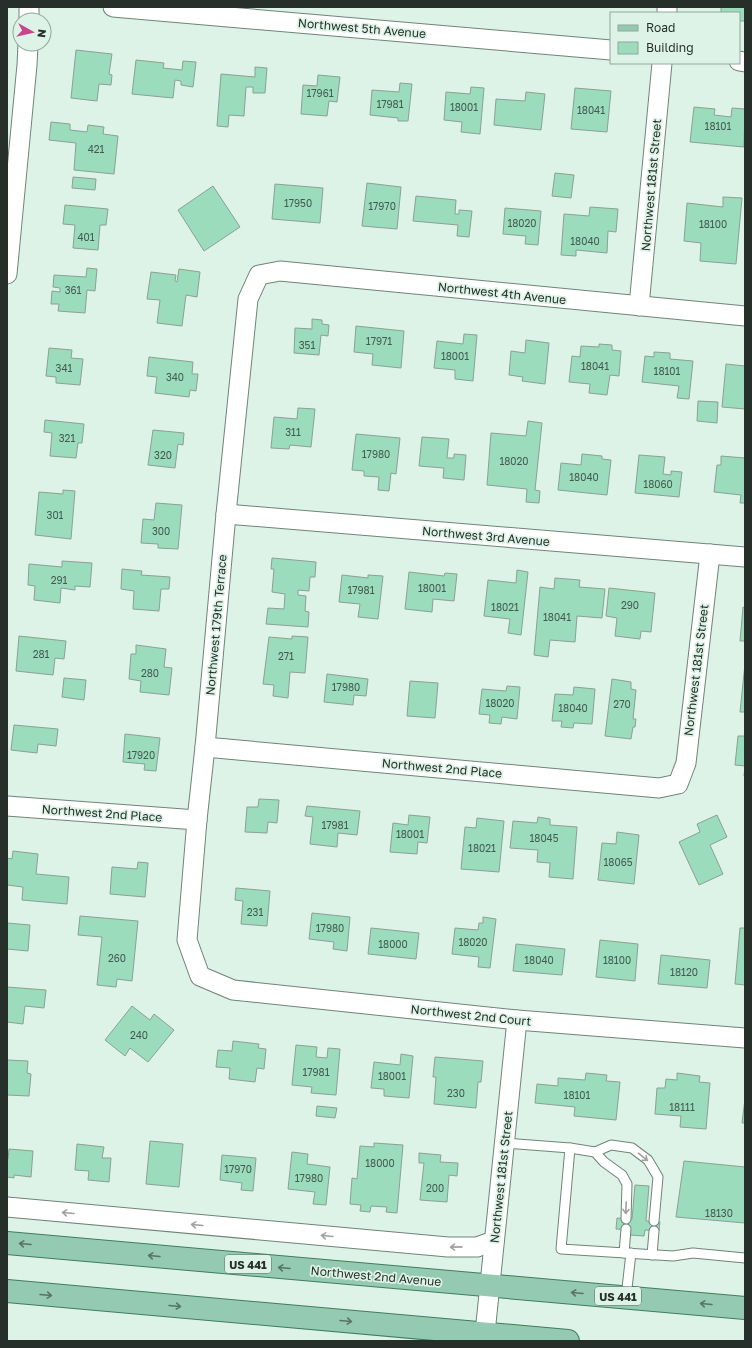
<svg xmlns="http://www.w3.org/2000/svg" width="752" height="1348" font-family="'Golos Text',sans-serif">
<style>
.building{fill:#9adcbb;stroke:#8ca096}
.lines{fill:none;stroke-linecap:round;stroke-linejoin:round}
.service-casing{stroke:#708379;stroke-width:11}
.minor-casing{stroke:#708379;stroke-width:21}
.primary-casing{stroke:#407c61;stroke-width:24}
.service{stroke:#fff;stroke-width:9}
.minor{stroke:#fff;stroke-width:19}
.primary{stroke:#94c9b2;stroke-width:22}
.oneway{stroke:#9ea19f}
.oneway2{stroke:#587467}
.labels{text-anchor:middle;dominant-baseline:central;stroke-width:3.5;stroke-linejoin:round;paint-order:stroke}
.number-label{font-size:10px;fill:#445a4e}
.shield{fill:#ddf3e7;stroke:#5e6a63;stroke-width:1}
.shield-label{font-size:11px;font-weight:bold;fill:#272f2a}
.street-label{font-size:12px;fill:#272f2a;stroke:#ddf3e7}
</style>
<rect width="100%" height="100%" fill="#ddf3e7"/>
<g class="building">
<path d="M721,7h24v14h-6v-8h-18z"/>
<path d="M76,50l36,4 -3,20 3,1 -1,10 -12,-1 -2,17 -26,-3z"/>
<path d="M136,60l28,3 -1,5 19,2 1,-9 13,1 -3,25 -12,-2v-4l-6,-1 -2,18 -41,-4z"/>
<path d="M255,67l12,1 -2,25h-12v-6h-7l-2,29 -15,-1 -1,12 -11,-1 4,-52 34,3z"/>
<path d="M318,75l22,2 -3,25 -8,-1 -2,15 -26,-2 2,-29 14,1z"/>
<path d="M400,83l12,1 -4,37h-10v-3l-28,-3 2,-25 27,2z"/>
<path d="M471,87l13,1 -4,46 -19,-2 1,-10 -18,-2 2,-28 24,2z"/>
<path d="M575,88l36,3 -4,41 -36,-3z"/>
<path d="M526,92l19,2 -4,36 -47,-5 2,-26 29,2z"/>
<path d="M694,107l21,2 -1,6 17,2 1,-9 13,1 -1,38 -54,-5z"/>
<path d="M51,122l19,2v6l17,2 1,-7 16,2 -1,7 15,2 -4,38 -40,-4 2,-27 -27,-3z"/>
<path d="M555,173l19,2 -3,23 -19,-2z"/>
<path d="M73,177l23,2 -1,11 -23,-2z"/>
<path d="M367,183l34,4 -4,42 -35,-3z"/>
<path d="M275,184l48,4 -3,35 -48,-4z"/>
<path d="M213,186l27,41 -36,24 -26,-41z"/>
<path d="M416,196l40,4 -1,14h4v-4l13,1 -3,26 -12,-1 1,-11 -45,-4z"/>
<path d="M723,197l19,1 -6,66 -36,-3 1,-18 -17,-2 3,-38 36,4z"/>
<path d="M65,205l43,4 -2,16h-6l-2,25 -25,-2 2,-23 -12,-1z"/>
<path d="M590,207l28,2 -2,23 -8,-1 -1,22 -31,-3v6l-15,-1 3,-41 25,2z"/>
<path d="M505,208l36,3 -3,34 -13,-1 1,-8 -23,-2z"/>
<path d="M87,268l10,1 -2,22 -8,-1 -2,23 -27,-2 1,-7h-8l1,-13 8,1v-4l-7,-1 1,-12 32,2z"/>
<path d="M179,269l21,3 -3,25 -11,-2 -4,31 -25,-3 3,-23 -13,-1 4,-27 25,3 -1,6 2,1z"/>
<path d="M312,319l10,1v4l7,1 -1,11 -7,-1 -2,20 -25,-2 1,-25 17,1z"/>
<path d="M356,326l48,5 -3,37 -29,-3 1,-11 -19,-2z"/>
<path d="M464,334l13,1 -4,46 -18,-2v-9l-21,-2 3,-27 26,3z"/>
<path d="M526,340l23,3 -4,41 -23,-3 1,-4 -14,-2 2,-24 14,2z"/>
<path d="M599,344l13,1v5l9,1 -2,25 -9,-1 -3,20 -18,-2 1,-9 -21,-2 3,-26 8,1 1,-11 18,1z"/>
<path d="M49,348l23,2 -1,8 12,1 -3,26 -24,-2v-6l-10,-1z"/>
<path d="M654,352l16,1v6l23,2 -4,38 -12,-1 2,-12 -37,-4 3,-26 9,1z"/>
<path d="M149,357l44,5 -1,12h6l-2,17 -6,-1 -1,7 -34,-4 2,-16 -10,-1z"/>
<path d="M726,364l19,2v43l-23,-2z"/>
<path d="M698,401l20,1 -1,21 -20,-2z"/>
<path d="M298,408l17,1 -4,38 -21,-2 -1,4 -18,-1 3,-31 23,2z"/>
<path d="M45,420l39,4 -2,19h-4l-2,15 -26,-2 2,-23 -8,-1z"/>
<path d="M528,421l14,2 -7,67 5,1 -1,12 -13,-1 1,-13 -40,-4 4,-52 35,3z"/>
<path d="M153,430l31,3 -1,12 -5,-1 -3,24 -27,-3z"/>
<path d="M356,434l44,4 -4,36 -5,-1 -2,18 -11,-1 1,-13 -15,-1v-5l-12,-1z"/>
<path d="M422,437l27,2 -2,19h7v-4l12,1 -2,25 -21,-2 1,-10 -25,-2z"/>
<path d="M582,454l20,2v3l9,1 -4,35 -49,-5 3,-27 20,2z"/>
<path d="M639,455l26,2 -2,17 8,1v-4l11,1 -3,25 -44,-4z"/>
<path d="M721,456l24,2v45h-5l1,-8 -27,-3 3,-27h4z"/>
<path d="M63,490l12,1 -4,48 -36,-4 4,-43 24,2z"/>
<path d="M156,503l26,2 -4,44 -20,-1v-4l-17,-1 2,-24 11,1z"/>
<path d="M272,558l44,4 -1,15h-5l-1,14 -11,-1v5l8,1 -1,15 4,1 -1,15 -42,-3 2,-16 16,1 1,-15 -13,-2 2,-23h-3z"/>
<path d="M62,561l30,2 -2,24 -15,-1v4l-14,-2 -1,15 -26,-3 1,-14 -7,-1 1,-21 33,3z"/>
<path d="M122,569l20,2 -1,4 29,2 -1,12h-8l-2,22 -26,-2 1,-18 -13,-2z"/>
<path d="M517,570l11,2 -7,63 -13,-2 2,-14 -26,-3 4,-36 28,3z"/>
<path d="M409,572l35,4 1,-3 12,1 -3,27 -21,-2 -1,13 -27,-3z"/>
<path d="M342,575l26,3v-3l15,1 -5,43 -20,-2 2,-13 -21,-2z"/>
<path d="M555,578l25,2 -1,7 26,2 -3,29 -25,-2 -2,26 -25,-2 -2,17 -14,-2 6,-68 14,2z"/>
<path d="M609,588l46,5 -4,39 -10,-1 -1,8 -25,-3 2,-18 -11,-2z"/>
<path d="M743,607l2,1v33h-5z"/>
<path d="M19,636l47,5 -2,18 -9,-1 -2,17 -37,-4z"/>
<path d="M292,636l16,1 -3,36 -15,-1 -2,26 -15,-2 1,-11 -11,-1 6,-47 23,2z"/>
<path d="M136,645l30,4 -2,18 8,1 -3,27 -29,-3 1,-11 -12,-2 2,-25h5z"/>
<path d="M745,664v48h-5z"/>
<path d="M327,674l41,5 -2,17 -12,-1 -1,10 -29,-3z"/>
<path d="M64,678l22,2 -2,20 -22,-3z"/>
<path d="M612,679l19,3v7l5,1 -3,29h3l-1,8h-2l-2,12 -26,-3z"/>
<path d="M410,681l28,2 -3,35 -28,-2z"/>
<path d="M507,686l13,1 -3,32 -15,-2 -1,7 -12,-1 1,-8 -11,-1 3,-25 24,2z"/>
<path d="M574,687l21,2 -3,35 -18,-1 -1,5 -12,-1 1,-6h-10l3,-27 18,1z"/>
<path d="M14,725l44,4 -2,17 -18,-2 -1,9 -26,-3z"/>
<path d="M125,734l35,4 -4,33 -12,-1 1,-6 -22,-2z"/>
<path d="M738,736h7v40h-1l1,-10 -10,-1z"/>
<path d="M259,799l20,1 -2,23 -9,-1 -1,11 -22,-1 2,-25h11z"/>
<path d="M307,806l53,5 -3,24 -19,-2 -1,14 -27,-3 3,-27 -8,-1z"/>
<path d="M409,815l21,2 -3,26 -9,-1 -1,12 -27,-2 3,-29 15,2z"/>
<path d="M717,815l10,22 -17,8 13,29 -24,11 -20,-43 21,-10 -3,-8z"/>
<path d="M538,817l12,2v6l27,2 -4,52 -24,-2 1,-14 -13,-1 1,-12 -28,-2 3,-27 24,2z"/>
<path d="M477,818l27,3 -5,51 -38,-3 4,-42 11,1z"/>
<path d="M617,832l22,3 -5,49 -36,-4 4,-37 14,1z"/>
<path d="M13,851l25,3 -2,20 33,3 -2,27 -45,-4 1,-13 -16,-2v-27l5,1z"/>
<path d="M138,862l10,1 -3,34 -35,-3 2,-27 25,2z"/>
<path d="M236,888l34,3 -3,35 -26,-2 2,-23 -8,-1z"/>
<path d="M312,913l38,4 -3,34 -14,-2 1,-7 -25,-3z"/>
<path d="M80,916l58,5 -6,60 -15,-2 -1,8 -19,-2 5,-48 -24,-2z"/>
<path d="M483,917l13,2 -6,49 -12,-1 1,-10 -27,-3 3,-26 23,2 1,-7h4z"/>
<path d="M7,923l23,2 -2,26 -21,-2z"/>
<path d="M371,928l48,5 -3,26 -48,-5z"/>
<path d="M740,928h5v57l-10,-1z"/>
<path d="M600,940l38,4 -3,37 -39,-4z"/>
<path d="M516,944l49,5 -3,26 -49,-4z"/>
<path d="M661,955l49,5 -3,28 -49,-4z"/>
<path d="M7,987l39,3 -2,18 -19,-2 -2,18 -16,-2z"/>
<path d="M132,1006l18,14 4,-6 20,16 -26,32 -18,-14 -5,8 -20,-16z"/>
<path d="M233,1041l26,3 -1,4 8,1 -2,20 -7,-1 -2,14 -26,-3 1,-11 -14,-1 2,-17 14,1z"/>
<path d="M296,1045l21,2 -1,10 11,1 1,-10 12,1 -4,46 -25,-2 1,-6 -20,-2z"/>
<path d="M401,1054l12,2 -4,42 -25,-2v-7l-13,-1 3,-26 26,3z"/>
<path d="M435,1057l48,4 -2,21h-3l-2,26 -42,-4 2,-27h-3z"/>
<path d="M7,1060l21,1 -1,12 4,1 -2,22 -22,-1z"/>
<path d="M586,1073l21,2 -1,6 14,1 -4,38 -42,-4 1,-9 -40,-4 2,-19 21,2v-8l27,2z"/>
<path d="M677,1073l23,3 -1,6 11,1 -4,46 -26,-2 1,-11 -26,-2 2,-26h8l1,-9 11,1z"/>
<path d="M745,1099v24h-3z"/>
<path d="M317,1106l20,2 -2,10 -19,-2z"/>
<path d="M150,1141l33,3 -4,43 -33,-3z"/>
<path d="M374,1143l29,2 -6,68 -11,-1 1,-5 -16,-1 -1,6 -10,-1 1,-6 -11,-1 2,-26 5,1 3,-33 14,1z"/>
<path d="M77,1144l27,3 -2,11h9l-2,24 -21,-2 1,-9 -14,-1z"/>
<path d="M9,1149l24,2 -2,26 -17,-2v3l-7,-1v-18h1z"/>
<path d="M292,1152l16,2 -1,10 23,3 -4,38 -13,-1 2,-12 -27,-3z"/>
<path d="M419,1153l22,2 -1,7 18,1 -1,13 -8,-1 -2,27 -27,-2 4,-37h-5z"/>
<path d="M222,1155l34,3 -3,33 -12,-1 1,-7 -22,-3z"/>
<path d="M684,1161l61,6v56l-69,-6z"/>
<path d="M635,1185l14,1 -3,35 14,1 -1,9 -14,-1 -1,6 -14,-1v-5l-14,-1 1,-11 15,1z"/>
</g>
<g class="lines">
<g class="service-casing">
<g id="service">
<path d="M505,1143l65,5 -9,101 112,7 20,-3 52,5"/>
<path d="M570,1148l25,4 9,10 18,13 5,9 -1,35"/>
<path d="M595,1152l16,-7 21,3 16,12 10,17 -4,44"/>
<path d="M624,1253l2,-24"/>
<path d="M652,1255l2,-24"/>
<path d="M626,1297l5,-44"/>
</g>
</g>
<g class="minor-casing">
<g id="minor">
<path d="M113,7l498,43"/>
<path d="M667,13v-6"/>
<path d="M29,20v-13"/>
<path d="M739,61l6,1"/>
<path d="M7,274l20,-209 1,-21"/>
<path d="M639,306l23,-243"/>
<path d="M745,316l-465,-45 -21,4 -11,24 -22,215 -21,233 -8,73 -10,120 13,36 33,14 284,30 228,18"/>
<path d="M226,514l519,43"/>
<path d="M205,747l454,41 19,-4 8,-21 24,-209"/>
<path d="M7,806l190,14"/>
<path d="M7,1207l441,40h29l17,-6"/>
<path d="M485,1333l32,-313"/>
</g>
</g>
<g class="primary-casing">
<g id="primary">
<path d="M7,1243l738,65"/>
<path d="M7,1291l561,50"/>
</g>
</g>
<use href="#service" class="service"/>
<use href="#minor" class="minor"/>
<use href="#primary" class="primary"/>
</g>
<defs><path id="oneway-shaft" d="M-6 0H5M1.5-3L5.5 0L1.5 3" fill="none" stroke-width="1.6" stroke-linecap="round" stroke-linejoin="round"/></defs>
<g class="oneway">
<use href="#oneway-shaft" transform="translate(643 1157) rotate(40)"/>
<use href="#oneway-shaft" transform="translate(626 1208) rotate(92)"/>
<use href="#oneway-shaft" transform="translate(68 1213) rotate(-175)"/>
<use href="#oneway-shaft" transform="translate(197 1225) rotate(-175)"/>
<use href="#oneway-shaft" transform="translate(327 1236) rotate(-175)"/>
<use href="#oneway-shaft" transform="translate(456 1247) rotate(179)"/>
</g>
<g class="oneway2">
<use href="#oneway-shaft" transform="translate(25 1244) rotate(-175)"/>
<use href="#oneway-shaft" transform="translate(154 1256) rotate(-175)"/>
<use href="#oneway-shaft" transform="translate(284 1268) rotate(-175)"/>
<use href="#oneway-shaft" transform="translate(577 1293) rotate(-175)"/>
<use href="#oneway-shaft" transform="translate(46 1295) rotate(5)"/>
<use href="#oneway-shaft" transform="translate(706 1304) rotate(-175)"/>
<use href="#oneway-shaft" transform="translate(175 1306) rotate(5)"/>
<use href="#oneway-shaft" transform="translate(346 1321) rotate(5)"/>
</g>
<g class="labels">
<g class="number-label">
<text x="320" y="93">17961</text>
<text x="390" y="104">17981</text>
<text x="464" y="107">18001</text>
<text x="591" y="110">18041</text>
<text x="718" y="126">18101</text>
<text x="96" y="149">421</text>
<text x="298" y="203">17950</text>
<text x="382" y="206">17970</text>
<text x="522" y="223">18020</text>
<text x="713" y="224">18100</text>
<text x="86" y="237">401</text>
<text x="585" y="241">18040</text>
<text x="73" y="290">361</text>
<text x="379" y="341">17971</text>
<text x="307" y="345">351</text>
<text x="455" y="356">18001</text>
<text x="595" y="366">18041</text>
<text x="64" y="368">341</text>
<text x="667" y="371">18101</text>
<text x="175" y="377">340</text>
<text x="293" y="432">311</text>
<text x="67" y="438">321</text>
<text x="376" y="454">17980</text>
<text x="163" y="455">320</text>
<text x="514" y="461">18020</text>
<text x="584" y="477">18040</text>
<text x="658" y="484">18060</text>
<text x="55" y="515">301</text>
<text x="161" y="531">300</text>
<text x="59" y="580">291</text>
<text x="432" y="588">18001</text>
<text x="361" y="590">17981</text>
<text x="630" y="605">290</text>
<text x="505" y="607">18021</text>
<text x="557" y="617">18041</text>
<text x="41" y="654">281</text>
<text x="286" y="656">271</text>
<text x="150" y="673">280</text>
<text x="346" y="687">17980</text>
<text x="500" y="703">18020</text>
<text x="622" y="704">270</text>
<text x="573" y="708">18040</text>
<text x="141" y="755">17920</text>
<text x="335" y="825">17981</text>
<text x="410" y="834">18001</text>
<text x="544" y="838">18045</text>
<text x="482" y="848">18021</text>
<text x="618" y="862">18065</text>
<text x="255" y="912">231</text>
<text x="330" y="928">17980</text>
<text x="473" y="942">18020</text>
<text x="393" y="944">18000</text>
<text x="117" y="958">260</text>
<text x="539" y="960">18040</text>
<text x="617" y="960">18100</text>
<text x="684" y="972">18120</text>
<text x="139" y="1035">240</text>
<text x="316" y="1072">17981</text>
<text x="392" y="1076">18001</text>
<text x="456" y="1093">230</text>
<text x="577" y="1095">18101</text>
<text x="682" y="1107">18111</text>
<text x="380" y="1163">18000</text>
<text x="238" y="1169">17970</text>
<text x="309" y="1178">17980</text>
<text x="435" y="1188">200</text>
<text x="719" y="1213">18130</text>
</g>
<g class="shield">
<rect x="225" y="1255" width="46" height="18" rx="3"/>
<rect x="595" y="1287" width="46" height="18" rx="3"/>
</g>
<g class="shield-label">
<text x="248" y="1264">US 441</text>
<text x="618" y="1296">US 441</text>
</g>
<g class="street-label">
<text transform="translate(362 28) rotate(5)">Northwest 5th Avenue</text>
<text transform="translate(651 185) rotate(-85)">Northwest 181st Street</text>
<text transform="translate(502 293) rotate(6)">Northwest 4th Avenue</text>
<text transform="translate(486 536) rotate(5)">Northwest 3rd Avenue</text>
<text transform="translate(216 625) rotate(-85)">Northwest 179th Terrace</text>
<text transform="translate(696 670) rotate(-83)">Northwest 181st Street</text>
<text transform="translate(442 768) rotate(5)">Northwest 2nd Place</text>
<text transform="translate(102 813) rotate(4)">Northwest 2nd Place</text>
<text transform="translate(471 1015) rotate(6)">Northwest 2nd Court</text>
<text transform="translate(501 1177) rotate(-84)">Northwest 181st Street</text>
<text transform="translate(376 1276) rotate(5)">Northwest 2nd Avenue</text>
</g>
</g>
<rect width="752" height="1348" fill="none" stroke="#272f2a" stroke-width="16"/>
<rect x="610" y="12" width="130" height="52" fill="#ddf3e7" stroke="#94a59b"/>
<rect x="618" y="25" width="20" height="6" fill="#94c9b2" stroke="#94a59b"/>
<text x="646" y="32" font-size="12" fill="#272f2a">Road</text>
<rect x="618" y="42" width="20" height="12" fill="#9adcbb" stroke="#94a59b"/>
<text x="646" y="52" font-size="12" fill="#272f2a">Building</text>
<g transform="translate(32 32) rotate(98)"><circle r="19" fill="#ddf3e7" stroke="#94a59b"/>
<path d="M0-3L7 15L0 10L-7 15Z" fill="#c9468c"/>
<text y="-6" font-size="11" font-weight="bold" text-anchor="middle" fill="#272f2a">N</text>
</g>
</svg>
